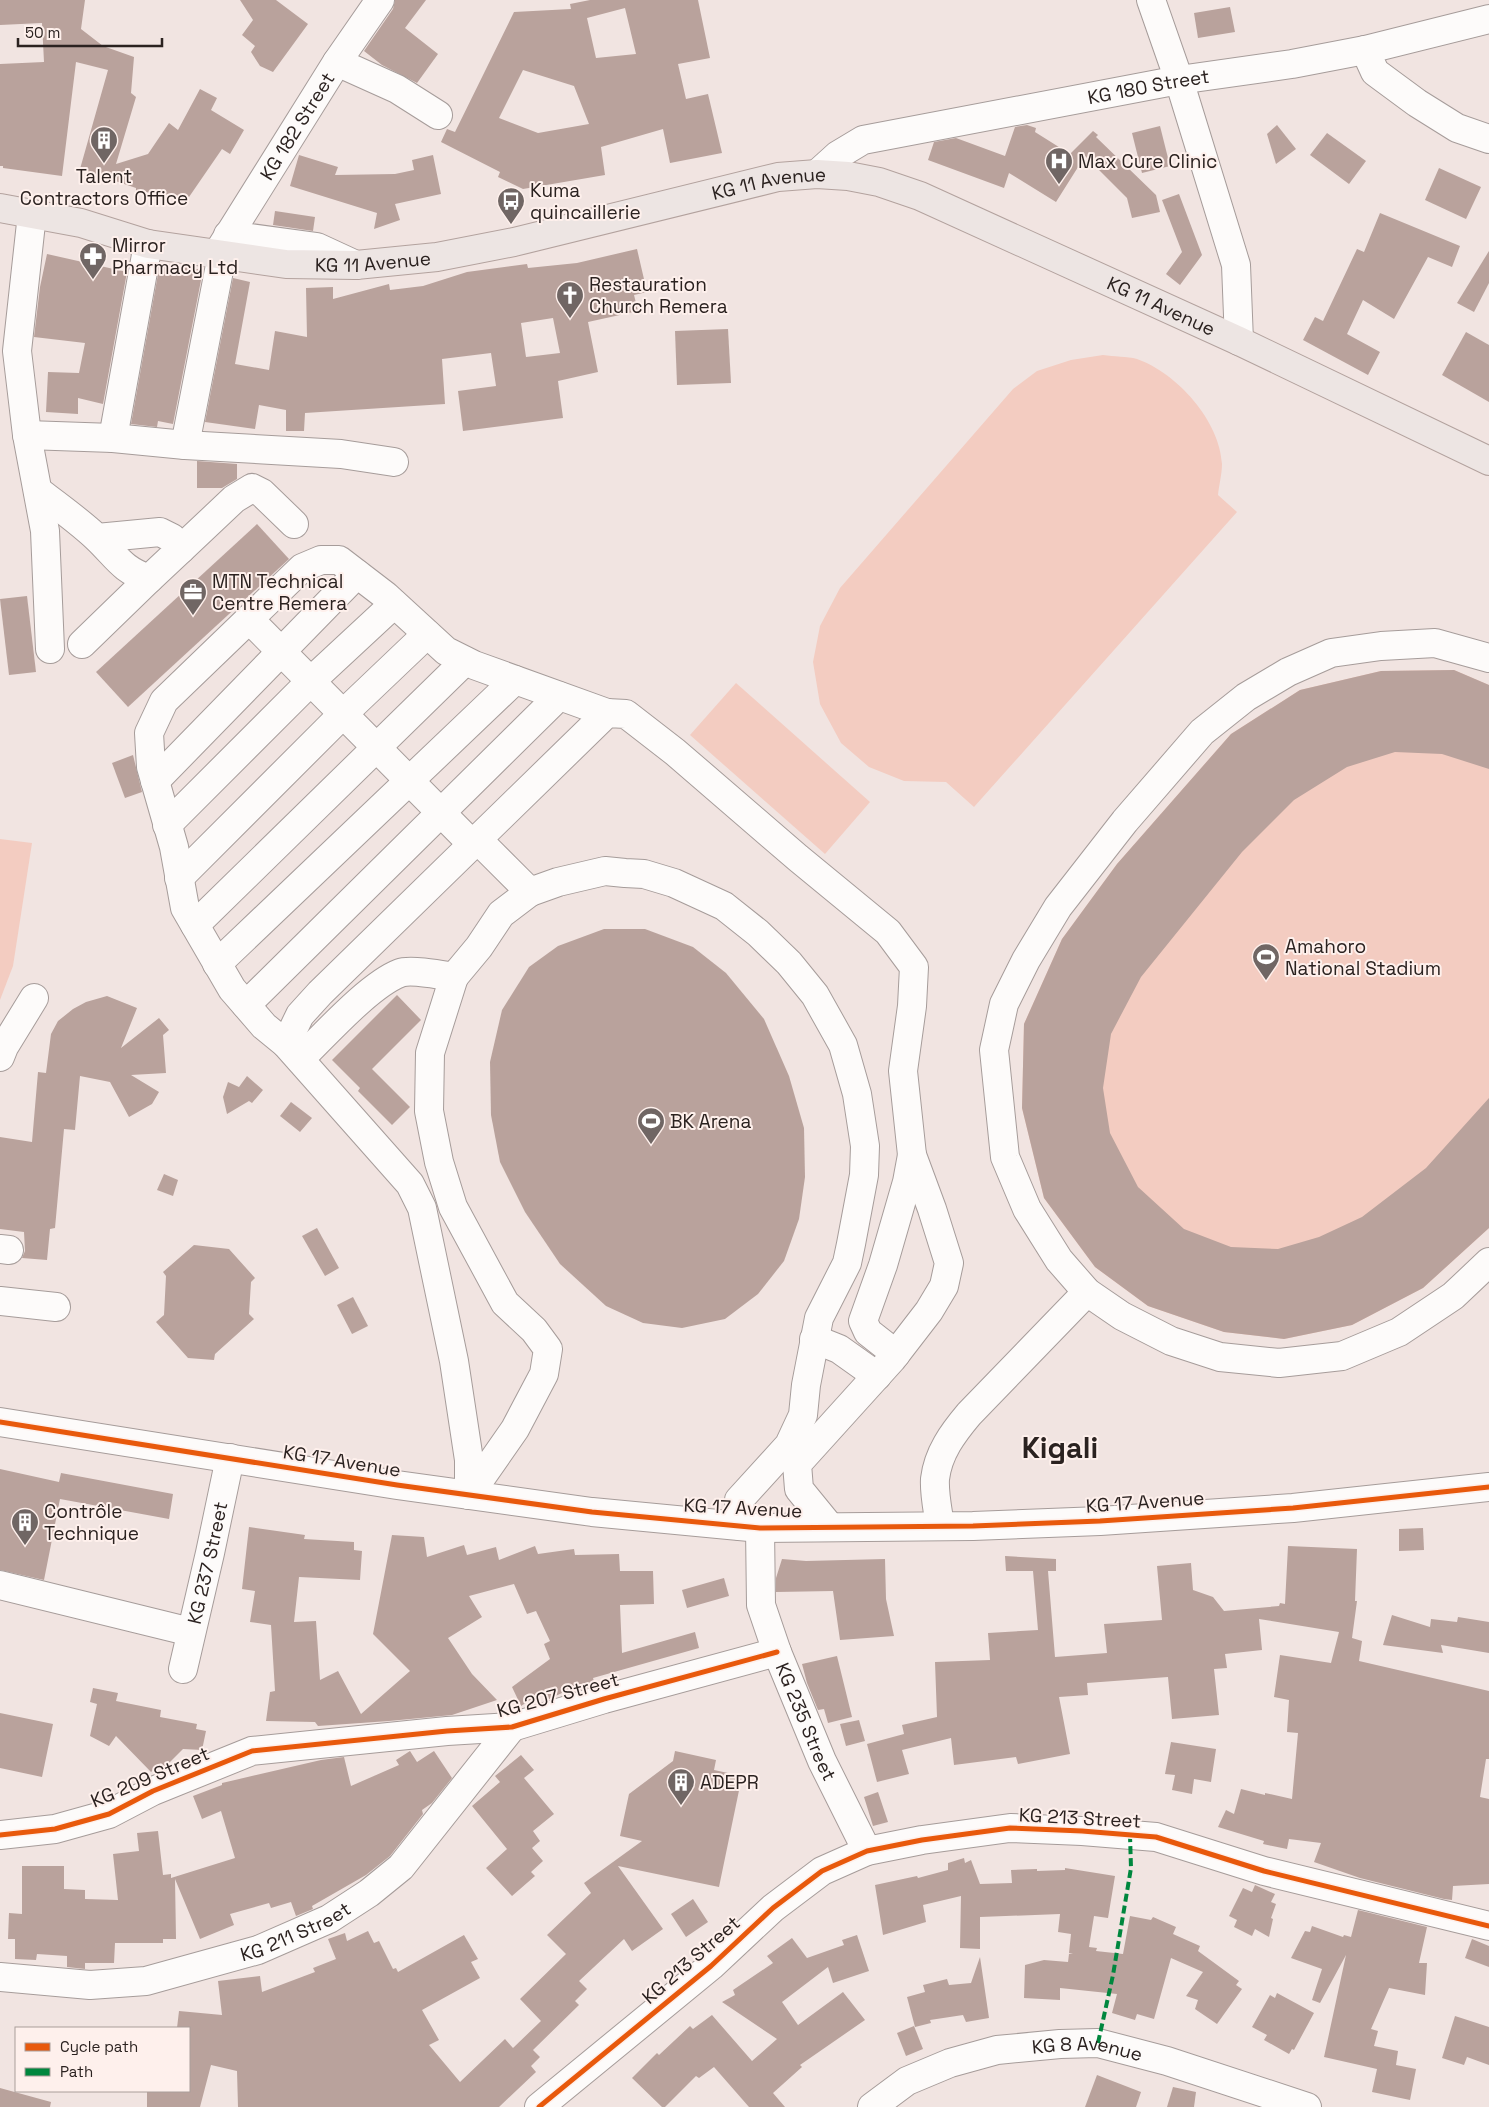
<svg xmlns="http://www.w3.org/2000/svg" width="1489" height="2107" font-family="'Space Grotesk',sans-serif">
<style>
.green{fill:#f3ccc1}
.building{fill:#b9a29c;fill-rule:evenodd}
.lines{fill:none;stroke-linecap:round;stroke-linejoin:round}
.minor-casing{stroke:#a69c9a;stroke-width:30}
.major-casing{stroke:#b3a29e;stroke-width:30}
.minor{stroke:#fdfbfa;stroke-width:28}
.major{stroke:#ede5e3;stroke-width:28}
.quiet{stroke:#00873e;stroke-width:4;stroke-dasharray:8 4;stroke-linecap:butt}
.cycleway-casing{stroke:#fef0ec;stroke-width:8}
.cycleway{stroke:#e8590c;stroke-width:5}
.labels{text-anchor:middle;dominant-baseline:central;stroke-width:4;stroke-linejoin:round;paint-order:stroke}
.street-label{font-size:19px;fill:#2b2220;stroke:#fef0ec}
.poi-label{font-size:19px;fill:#2b2220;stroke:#fef0ec;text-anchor:start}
.town-label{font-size:29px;font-weight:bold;fill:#2b2220;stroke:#fef0ec}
</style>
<rect width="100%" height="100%" fill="#f1e4e1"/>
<g class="green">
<path d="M1103,355c11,2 24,1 34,4 40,14 83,62 85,105 0,10 -3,21 -4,31l19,17 -263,295 -28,-25 -42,-1 -35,-14 -28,-24 -21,-39 -7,-42 7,-36 20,-38 173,-199 24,-18 34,-11z"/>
<path d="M1454,670l35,15v543l-66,60 -71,37 -68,14 -60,-7 -76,-26 -53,-39 -51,-69 -22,-90 2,-84 38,-85 55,-75 114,-130 69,-44 81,-19z"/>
<path d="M736,683l134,119 -45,52 -135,-119z"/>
<path d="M0,839l32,4 -19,123 -13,34z"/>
</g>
<g class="building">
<path d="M0,0h85l-4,29 22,17 31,11 -3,36 5,4 -20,67 32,-10 21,-31 9,7 22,-41 17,9 -6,12 33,20 -14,24 -8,-5 -33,48 -53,-6v-3l-56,-19 28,-99 -32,-8 -14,114 -59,-8v-2h-3v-102l44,-2 -2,-39 -42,2z"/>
<path d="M240,0h36l32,24 -35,48 -13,-6 -9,-14 4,-6 -13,-11 11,-15z"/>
<path d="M395,0h31l-21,28 33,26 -21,29 -35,-18 -18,-14 29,-42z"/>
<path d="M590,0h108l12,58 -32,6 8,35 22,-5 14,59 -52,10 -7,-34 -62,18 4,28 -82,14 -25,-12 2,-5 -59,-30 6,-13 8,3 59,-120 57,-3 -1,-5zM625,8l11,46 -40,4 -9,-40zM523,70l51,16 15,38 -51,9 -39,-15z"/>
<path d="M1230,7l5,25 -37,6 -4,-25z"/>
<path d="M1027,125l9,3 -1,4 35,22 23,-23 5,4 -2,2 60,58 4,17 -28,6 -5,-20 -42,-42 -29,46 -47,-29 -5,15 -76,-28 6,-18 22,-4 49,18 10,-29z"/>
<path d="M1277,125l19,24 -20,15 -9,-30z"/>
<path d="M1160,126l10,40 -28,7 -10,-40z"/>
<path d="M1327,133l39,28 -17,23 -39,-29z"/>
<path d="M299,155l39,12 -3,8 60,-1 19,-4 -2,-10 21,-5 8,39 -46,10 5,16 -26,9 3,-16 -87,-27z"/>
<path d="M1439,168l42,19 -15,32 -41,-19z"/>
<path d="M1179,194l23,61 -22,30 -14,-11 16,-22 -20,-52z"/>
<path d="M275,211l40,6 -2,14 -40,-6z"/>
<path d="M1380,213l80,33 -8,21 -24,-10 -34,62 -31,-19 -16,34 33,18 -12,23 -65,-35 12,-23 8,4 34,-72 7,3z"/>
<path d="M637,249l10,43 -13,3 4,16 -50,11 10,50 -40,9 5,37 -100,13 -5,-40 38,-5 -5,-33 -49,6 3,45 -140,9 -1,18h-18v-21l-27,-5 -4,24 -50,-7 28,-144 17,4 -15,82 34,6 6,-39 32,6 -1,-49 27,-1v12l56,-15 1,6 33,-4 44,-14 60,-8 1,4 49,-5zM553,318l7,35 -34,4 -5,-34z"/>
<path d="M1489,251v32l-15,29 -17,-9z"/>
<path d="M47,254l80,18 -24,132 -25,-6v16l-32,-2 2,-40 31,1 6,-30 -51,-6 6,-50z"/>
<path d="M160,263l43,7 -30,154 -15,-3 -1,6 -26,-3z"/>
<path d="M728,329l3,54 -54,2 -2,-54z"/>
<path d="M1466,332l23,13v57l-47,-27z"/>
<path d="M197,461l40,3v15l-15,9h-25z"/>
<path d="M257,524l32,35 -161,148 -32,-35z"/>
<path d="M27,596l9,76 -27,3 -9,-76z"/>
<path d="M1454,670l35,15v84l-47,-15 -47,-2 -48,15 -53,33 -52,52 -101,125 -30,57 -8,54 7,45 28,54 46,42 47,18 47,2 41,-12 43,-20 64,-49 63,-70v130l-66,60 -71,37 -68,14 -60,-7 -76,-26 -53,-39 -51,-69 -22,-90 2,-84 38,-85 55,-75 114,-130 69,-44 81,-19z"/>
<path d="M133,755l9,37 -17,6 -13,-35z"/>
<path d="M604,929h41l48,18 33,26 38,46 25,57 15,52 1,49 -6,42 -15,42 -26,33 -33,25 -43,9 -39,-5 -37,-17 -46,-42 -35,-52 -25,-50 -9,-47 -1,-53 12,-52 27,-43 29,-21z"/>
<path d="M397,995l24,25 -49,49 38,38 -18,18 -34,-34 2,-3 -28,-28z"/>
<path d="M107,996l30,12 -16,40 38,-30 10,12 -6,5 3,38 -35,2 28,17 -7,12 -23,13 -19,-35 -30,-6 -5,54 -11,-1 -9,99 -5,1 -3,31 -25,-2 3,-7 -1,-19 -24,-3v-92l32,5 6,-70 8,1 5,-39 7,-13 15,-12 13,-7z"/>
<path d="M247,1076l16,14 -11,13 -3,-2 -22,13 -4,-17 5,-15 11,5z"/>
<path d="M291,1102l21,16 -12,14 -20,-16z"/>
<path d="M164,1174l14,6 -5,16 -16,-6z"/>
<path d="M317,1228l22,40 -14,8 -23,-40z"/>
<path d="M194,1245l35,4 26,29 -4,4 -2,32 5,5 -39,35 -1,6 -26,-2 -32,-36 8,-7 2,-39 -3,-4z"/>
<path d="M353,1297l15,29 -16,8 -15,-29z"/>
<path d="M0,1469l59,13 2,-9 112,21 -4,25 -109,-20 -16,81 -44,-10z"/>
<path d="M249,1527l56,8 -1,4 50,3v8l8,1 -2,29 -61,-3 -5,45 22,-1 4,59 18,-9 23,43 49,-43 -37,-37 19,-99 32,2 3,20 37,-12 3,10 29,-8 3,13 36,-14 3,8 36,-5 1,6 44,-1 1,17h33l1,33 -34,1 2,48 73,-21 4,16 -106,30 2,7 -30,10 -1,-3 -19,9 -4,-8 -20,13 -9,-19 38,-28 -6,-15 6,-3 -14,-30 -9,3 -13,-30 -45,12 13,21 -34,21 24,36 25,26 -45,15 -63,6 -71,5 -3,-4 -49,-1 4,-29 5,-1 -4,-66 -21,-3 5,-31 -13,-2z"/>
<path d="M1423,1528l1,22 -25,1v-22z"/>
<path d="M1288,1546l69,3 -2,52h2l-5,37 10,3 -3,20 130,30v68h-3l-6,38 9,2v85l-36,2 -1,14 -8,-1 -84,-21 -46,-16 7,-19 -32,-4 -2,10 -24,-5 1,-3 -46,-14 8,-17 8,4 7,-25 24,6v-2l27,6 6,-66 -11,-1 2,-32 -15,-3 6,-42 51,8 8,-31 -80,-13 3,31 -37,4 2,14 -13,1 5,46 -47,4 -4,-42 -81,6 1,12 -29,2 11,57 -52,10 -2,-7 -62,8 -3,-27 -49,12 7,24 -32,8 -10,-38 37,-10 -2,-9 35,-8 -2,-55 55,-2 -2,-27 50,-3 -5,-59h-27l-1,-15 51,3v12h-8l7,86 52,-4 -3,-29 58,-4 -5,-54 34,-3 2,27 20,7 11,14 55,-5 1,-3 5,1z"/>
<path d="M782,1559l24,2 79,-2 1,40 8,37 -54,4 -7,-49 -57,1v-14z"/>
<path d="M724,1578l5,18 -42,12 -5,-18z"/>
<path d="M1392,1615l38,12 1,-8 26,3 1,-5 31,5v31l-48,-8 2,8 -60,-8z"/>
<path d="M837,1656l15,61 -24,6 -4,-14 -6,1 -11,-27 -5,-19z"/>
<path d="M93,1688l25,5 -2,8 45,9 -1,7 37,7 -1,5 10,2 -4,19 -19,-1 -18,18 -4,-4 -10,9 -35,-36 -7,10 -19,-10 7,-32 -7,-2z"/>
<path d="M0,1713l53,11 -11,53 -42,-9z"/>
<path d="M859,1720l6,21 -19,5 -6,-22z"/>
<path d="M1171,1742l45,7 -5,33 -17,-3 -2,15 -20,-4 3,-15 -10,-1z"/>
<path d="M410,1751l7,11 17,-11 18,27 -20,25 -10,7 1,4 -33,42 -24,19 -54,31 1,3 -17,7 -5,-14 -20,6 -2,-5 -39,11 4,11 -34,14 -25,-60 1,60h-13v4h-48l-1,20h-29v6l-18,-2v-11l-30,-2 -1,6 -21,-1v-20h-7l1,-26 13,1v-48h42v23l21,1v9l33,1 -5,-46 26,-3 -2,-18 21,-2 5,44 8,-1v4l64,-20 -14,-47 -19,8 -9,-23 29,-11v-2l99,-23 23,-3 7,29 48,-21 -3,-5z"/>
<path d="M675,1751l41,9 -2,10 28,6 -23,111 -101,-21 45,63 -31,22 -8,-12 -45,42 8,8 -12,12 4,4 -46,45 7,7 -9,9 5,6 -37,35h-261l-1,-36 -26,-6 -11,42h-53v-16h42v-63h-12l2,-17 43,4 -4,-34 42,-5 2,16 53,-20 -2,-4 23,-9 -8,-20 17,-6 2,8 21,-10 6,12 5,-2 14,28 3,-1 2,4 66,-37 14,24 -7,3 9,16 -58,32 17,30 -10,5 31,37 45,-43 8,9 28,-27 -21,-22 46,-45 -19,-19 44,-42 -7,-10 58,-42 -22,-5 9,-42 44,-33z"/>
<path d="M521,1755l13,15 -10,8 30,36 -21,17 7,10 -8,7 11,13 -12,11 4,4 -23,20 -26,-28 21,-19 -35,-43 28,-24 -5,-6z"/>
<path d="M878,1792l10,30 -15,4 -9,-29z"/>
<path d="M964,1858l1,5 6,-3 9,24 32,-1 -1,-13 26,-1v2l28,-1v-2l50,8 -7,42 -14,-2 -5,31 8,1 -1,3 27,3 7,-38 21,4 2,-3 23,10 -3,7 27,12 -2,5 41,30 -3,4 6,4 -25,35 -22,-15 3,-9 -12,-4 17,-24 -32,-14 -17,61 -17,-5 -2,6 -23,-7 5,-19 -57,-6v12l-36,-2 1,-33 19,-5 24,2 1,-8 4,-1h-4l2,-19 -13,-2 2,-18 -80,3v32l-20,-1 1,-52 -38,9 3,17 -43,13 -8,-50 42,-9 1,2 30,-8v-7z"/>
<path d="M1255,1885l20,9 -4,8 5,2 -5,14 2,1 -4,18 -14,-8 -3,7 -18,-9 3,-7 -8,-4 14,-28 9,4z"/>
<path d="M693,1899l15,23 -22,15 -15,-23z"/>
<path d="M1358,1910l69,17 -8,36h8l-2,32 -36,-7 -18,41 7,2 -4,15 24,5 -2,14 20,4 -6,31 -38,-8 5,-23 -53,-12 22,-102 -26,48 -8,-3 10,-31 -31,-11 14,-27 5,1 2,-6 31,11 1,-2 7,2z"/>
<path d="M857,1935l12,36 -36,12 -5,-16 -46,35 16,23 45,-33 22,28 -65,45 2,2 -29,26 12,14h-36l-35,-40 -15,11 -3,-2 -31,31h-3l-30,-29 25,-25 2,2 31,-29 3,3 19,-14 40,46 25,-22 -55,-37 13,-7 -2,-5 40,-27 -6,-7 25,-18 15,20 37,-13 -2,-5z"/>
<path d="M1472,1939l17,7v21l-24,-9z"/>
<path d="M980,1957l9,61 -23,4 -3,-7 -33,5 1,3 -16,4 -8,-30 18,-5 -2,-7 24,-6 2,6 22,-2z"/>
<path d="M1277,1993l37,20 -20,37 -2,-1 -3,5 -25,-14 3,-5 -15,-8 18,-32 5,3z"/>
<path d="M1455,2016l34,11v38l-22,-8 -3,8 -22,-7z"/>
<path d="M914,2026l9,23 -17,7 -9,-23z"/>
<path d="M1097,2075l44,17 -5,15h-51z"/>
<path d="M1173,2087l23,5 -2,15h-27z"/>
<path d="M0,2088l51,14 -1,5h-50z"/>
</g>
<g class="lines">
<g class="minor-casing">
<g id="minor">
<path d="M1151,0l28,80 57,185 3,76"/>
<path d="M1365,50l10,22 42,31 40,25 32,11"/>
<path d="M337,62l60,27 41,26"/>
<path id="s1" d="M817,174l21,-19 25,-15 316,-60 113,-16 73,-14 124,-31"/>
<path d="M32,214l-15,137 10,84 18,96 5,118"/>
<path d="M228,235l89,12 39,18"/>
<path id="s2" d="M217,254l120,-192 43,-62"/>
<path d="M27,435l86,3 72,7 156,9 53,8"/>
<path d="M113,438l35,-194"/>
<path d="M185,445l37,-190"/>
<path d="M38,491c20,15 41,30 59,47 20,19 24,31 52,41l32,-30 -9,-11 -12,-6 -63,6"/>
<path d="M181,549l53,-50 18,-11 10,5 32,31"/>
<path d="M249,619l224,226"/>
<path d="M82,644l67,-65"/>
<path d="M1489,658l-54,-15 -54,3 -50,7 -43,19 -42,25 -44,35 -77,89 -67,86 -32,53 -22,44 -10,46 11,107 22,52 32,51 28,32 35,24 49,25 49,16 59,6 63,-7 57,-24 54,-36 36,-34"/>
<path d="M155,781l202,-207"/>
<path d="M167,825l144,-144 83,-77"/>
<path d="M478,840l52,52 28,-10 47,-11 20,2 19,1 30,9 50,23 34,27 31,30 26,32 28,50 14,49 8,52 -1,29 -13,69 -4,19 -28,55 -13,67 -3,30 -14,30 -50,55 1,26"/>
<path d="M179,878l164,-164 84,-80"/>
<path d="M195,925l270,-264"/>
<path d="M217,964l298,-284"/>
<path d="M454,977l-24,76 -1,58 10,51 14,45 52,96 29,27 14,19 -4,25 -29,55 -46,66"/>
<path d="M246,1005l313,-309"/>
<path d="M286,1044l-22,-18 -32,-37 -47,-81 -11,-61 -23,-80 -2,-34 15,-32 138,-133 19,-8h18l47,36 60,55 28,14 133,48"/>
<path d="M0,1057l4,-10 30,-49"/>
<path d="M300,1059c25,-24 69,-74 100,-86 10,-4 42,2 54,4l25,-30 22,-33 29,-22"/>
<path d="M0,1249l9,1"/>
<path d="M0,1301l56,6"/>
<path d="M814,1339l25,10 38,27"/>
<path d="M896,1354l-28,-22 -5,-11 20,-56 24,-83 5,-27"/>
<path d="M0,1422l397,63 195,27 168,16 213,-2 127,-5 193,-13 196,-21"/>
<path d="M469,1495v-35l-15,-99 -32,-153 -12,-24 -124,-140 14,-29 20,-22 287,-280 19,1 49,38 123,106 90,74 26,35 -2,39 -9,65 9,84 20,54 17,54 -5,23 -15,25 -37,48 -95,105 2,25 31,38"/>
<path d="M940,1526c-2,-15 -6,-32 -5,-47 3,-26 18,-46 34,-65l118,-122"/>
<path id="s3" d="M760,1528l1,77 16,47 45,109 45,90"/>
<path d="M0,1585l191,47"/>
<path id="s4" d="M183,1669l27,-116 20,-95"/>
<path d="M0,1835l55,-6 54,-15 44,-23 99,-40 195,-20 65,-4 92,-28 173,-47"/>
<path id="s5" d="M0,1977l90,8 56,-4 112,-31 71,-31 40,-26 32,-26 111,-140"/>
<path d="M539,2107l172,-141 62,-58 49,-37 45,-20 55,-11 88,-12 72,3 74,6 108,34 225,55"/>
<path id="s6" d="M872,2107l35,-26 43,-18 47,-13 63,-6 38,-1 69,18 140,46"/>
</g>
</g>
<g class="major-casing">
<g id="major">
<path id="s7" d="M0,208l81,15 67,21 138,20 70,1 81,-8 77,-15 264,-65 39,-3 31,2 31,6 41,14 319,145 250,120"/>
</g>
</g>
<use href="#minor" class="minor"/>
<use href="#major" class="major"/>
<path class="quiet" d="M1098,2043l15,-68 18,-107 -1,-33"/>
<g class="cycleway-casing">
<g id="cycleway">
<path d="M0,1422l397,63 195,27 168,16 213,-2 127,-5 193,-13 196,-21"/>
<path d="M0,1835l55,-6 54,-15 44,-23 99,-40 195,-20 65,-4 92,-28 173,-47"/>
<path d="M539,2107l172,-141 62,-58 49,-37 45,-20 55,-11 88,-12 72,3 74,6 108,34 225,55"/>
</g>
</g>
<use href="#cycleway" class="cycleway"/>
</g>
<defs>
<g id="building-pin" transform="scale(1.4375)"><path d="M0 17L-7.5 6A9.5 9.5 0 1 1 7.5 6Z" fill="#706664" stroke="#fef0ec"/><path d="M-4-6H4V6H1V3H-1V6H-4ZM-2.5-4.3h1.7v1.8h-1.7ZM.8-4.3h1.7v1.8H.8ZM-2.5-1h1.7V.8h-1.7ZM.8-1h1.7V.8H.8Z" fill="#fff"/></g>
<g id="hospital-pin" transform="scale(1.4375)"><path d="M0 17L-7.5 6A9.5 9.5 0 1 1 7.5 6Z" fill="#706664" stroke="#fef0ec"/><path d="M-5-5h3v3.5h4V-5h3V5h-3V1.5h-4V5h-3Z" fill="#fff"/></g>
<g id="bus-pin" transform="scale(1.4375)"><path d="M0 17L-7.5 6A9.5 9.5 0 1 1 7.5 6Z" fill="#706664" stroke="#fef0ec"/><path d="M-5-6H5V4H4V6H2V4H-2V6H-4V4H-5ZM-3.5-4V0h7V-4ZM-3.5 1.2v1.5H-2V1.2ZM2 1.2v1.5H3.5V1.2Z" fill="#fff"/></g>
<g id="pharmacy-pin" transform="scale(1.4375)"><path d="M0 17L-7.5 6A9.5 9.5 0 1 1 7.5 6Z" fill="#706664" stroke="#fef0ec"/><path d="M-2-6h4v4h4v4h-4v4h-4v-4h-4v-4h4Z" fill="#fff"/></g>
<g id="church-pin" transform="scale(1.4375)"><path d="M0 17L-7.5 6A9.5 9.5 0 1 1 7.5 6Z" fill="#706664" stroke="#fef0ec"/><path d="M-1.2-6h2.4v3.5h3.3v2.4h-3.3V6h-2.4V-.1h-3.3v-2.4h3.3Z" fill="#fff"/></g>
<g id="office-pin" transform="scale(1.4375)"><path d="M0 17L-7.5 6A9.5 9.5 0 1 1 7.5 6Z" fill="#706664" stroke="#fef0ec"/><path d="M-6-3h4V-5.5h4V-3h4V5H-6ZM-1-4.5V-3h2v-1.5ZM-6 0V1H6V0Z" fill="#fff"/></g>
<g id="stadium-pin" transform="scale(1.4375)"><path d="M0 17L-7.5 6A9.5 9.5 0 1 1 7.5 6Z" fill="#706664" stroke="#fef0ec"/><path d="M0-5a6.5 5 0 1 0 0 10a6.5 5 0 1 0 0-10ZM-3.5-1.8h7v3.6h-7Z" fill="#fff"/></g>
</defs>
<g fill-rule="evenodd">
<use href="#building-pin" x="104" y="140"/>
<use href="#hospital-pin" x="1059" y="161"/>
<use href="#bus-pin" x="511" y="201"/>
<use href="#pharmacy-pin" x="93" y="256"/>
<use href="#church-pin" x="570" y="295"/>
<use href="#office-pin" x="193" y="592"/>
<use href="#stadium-pin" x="1266" y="957"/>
<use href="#stadium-pin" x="651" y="1121"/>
<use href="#building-pin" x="25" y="1522"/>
<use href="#building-pin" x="681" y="1782"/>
</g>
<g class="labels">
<g class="street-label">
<text stroke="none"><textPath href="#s1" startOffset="348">KG 180 Street</textPath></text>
<text stroke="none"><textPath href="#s2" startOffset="151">KG 182 Street</textPath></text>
<text stroke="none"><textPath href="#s7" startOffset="784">KG 11 Avenue</textPath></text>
<text stroke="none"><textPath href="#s7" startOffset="379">KG 11 Avenue</textPath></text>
<text stroke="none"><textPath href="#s7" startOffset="1204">KG 11 Avenue</textPath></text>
<text transform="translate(342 1461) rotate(9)">KG 17 Avenue</text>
<text transform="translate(1145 1502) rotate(-4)">KG 17 Avenue</text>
<text transform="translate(743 1508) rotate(3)">KG 17 Avenue</text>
<text stroke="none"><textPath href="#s4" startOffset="109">KG 237 Street</textPath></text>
<text transform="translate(558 1695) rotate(-15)">KG 207 Street</text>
<text stroke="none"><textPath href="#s3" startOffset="202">KG 235 Street</textPath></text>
<text transform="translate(150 1777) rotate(-23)">KG 209 Street</text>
<text transform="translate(1080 1818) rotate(3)">KG 213 Street</text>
<text stroke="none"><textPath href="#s5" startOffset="304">KG 211 Street</textPath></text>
<text transform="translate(691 1960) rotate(-41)">KG 213 Street</text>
<text stroke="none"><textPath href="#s6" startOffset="230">KG 8 Avenue</textPath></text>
</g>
<g class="poi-label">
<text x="1078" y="161">Max Cure Clinic</text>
<text x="104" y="176" text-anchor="middle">Talent<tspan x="104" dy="22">Contractors Office</tspan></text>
<text x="530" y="190">Kuma<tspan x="530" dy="22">quincaillerie</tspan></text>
<text x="112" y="245">Mirror<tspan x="112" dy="22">Pharmacy Ltd</tspan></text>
<text x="589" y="284">Restauration<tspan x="589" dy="22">Church Remera</tspan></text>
<text x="212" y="581">MTN Technical<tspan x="212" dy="22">Centre Remera</tspan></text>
<text x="1285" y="946">Amahoro<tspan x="1285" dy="22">National Stadium</tspan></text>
<text x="670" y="1121">BK Arena</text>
<text x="44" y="1511">Contrôle<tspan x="44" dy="22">Technique</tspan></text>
<text x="700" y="1782">ADEPR</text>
</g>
<g class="town-label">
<text x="1060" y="1447">Kigali</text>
</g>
</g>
<rect x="15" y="2027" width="175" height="65" fill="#fef0ec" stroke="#aa9e9a"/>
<rect x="25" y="2043" width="25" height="8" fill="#e8590c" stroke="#aa9e9a"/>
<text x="60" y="2052" font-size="15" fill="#2b2220">Cycle path</text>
<rect x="25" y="2068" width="25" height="8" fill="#00873e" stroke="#aa9e9a"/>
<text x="60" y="2077" font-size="15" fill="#2b2220">Path</text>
<path d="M18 38v8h144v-8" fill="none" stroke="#2b2220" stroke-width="2.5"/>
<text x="25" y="38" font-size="15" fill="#2b2220" stroke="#fef0ec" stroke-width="4" paint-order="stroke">50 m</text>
</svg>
